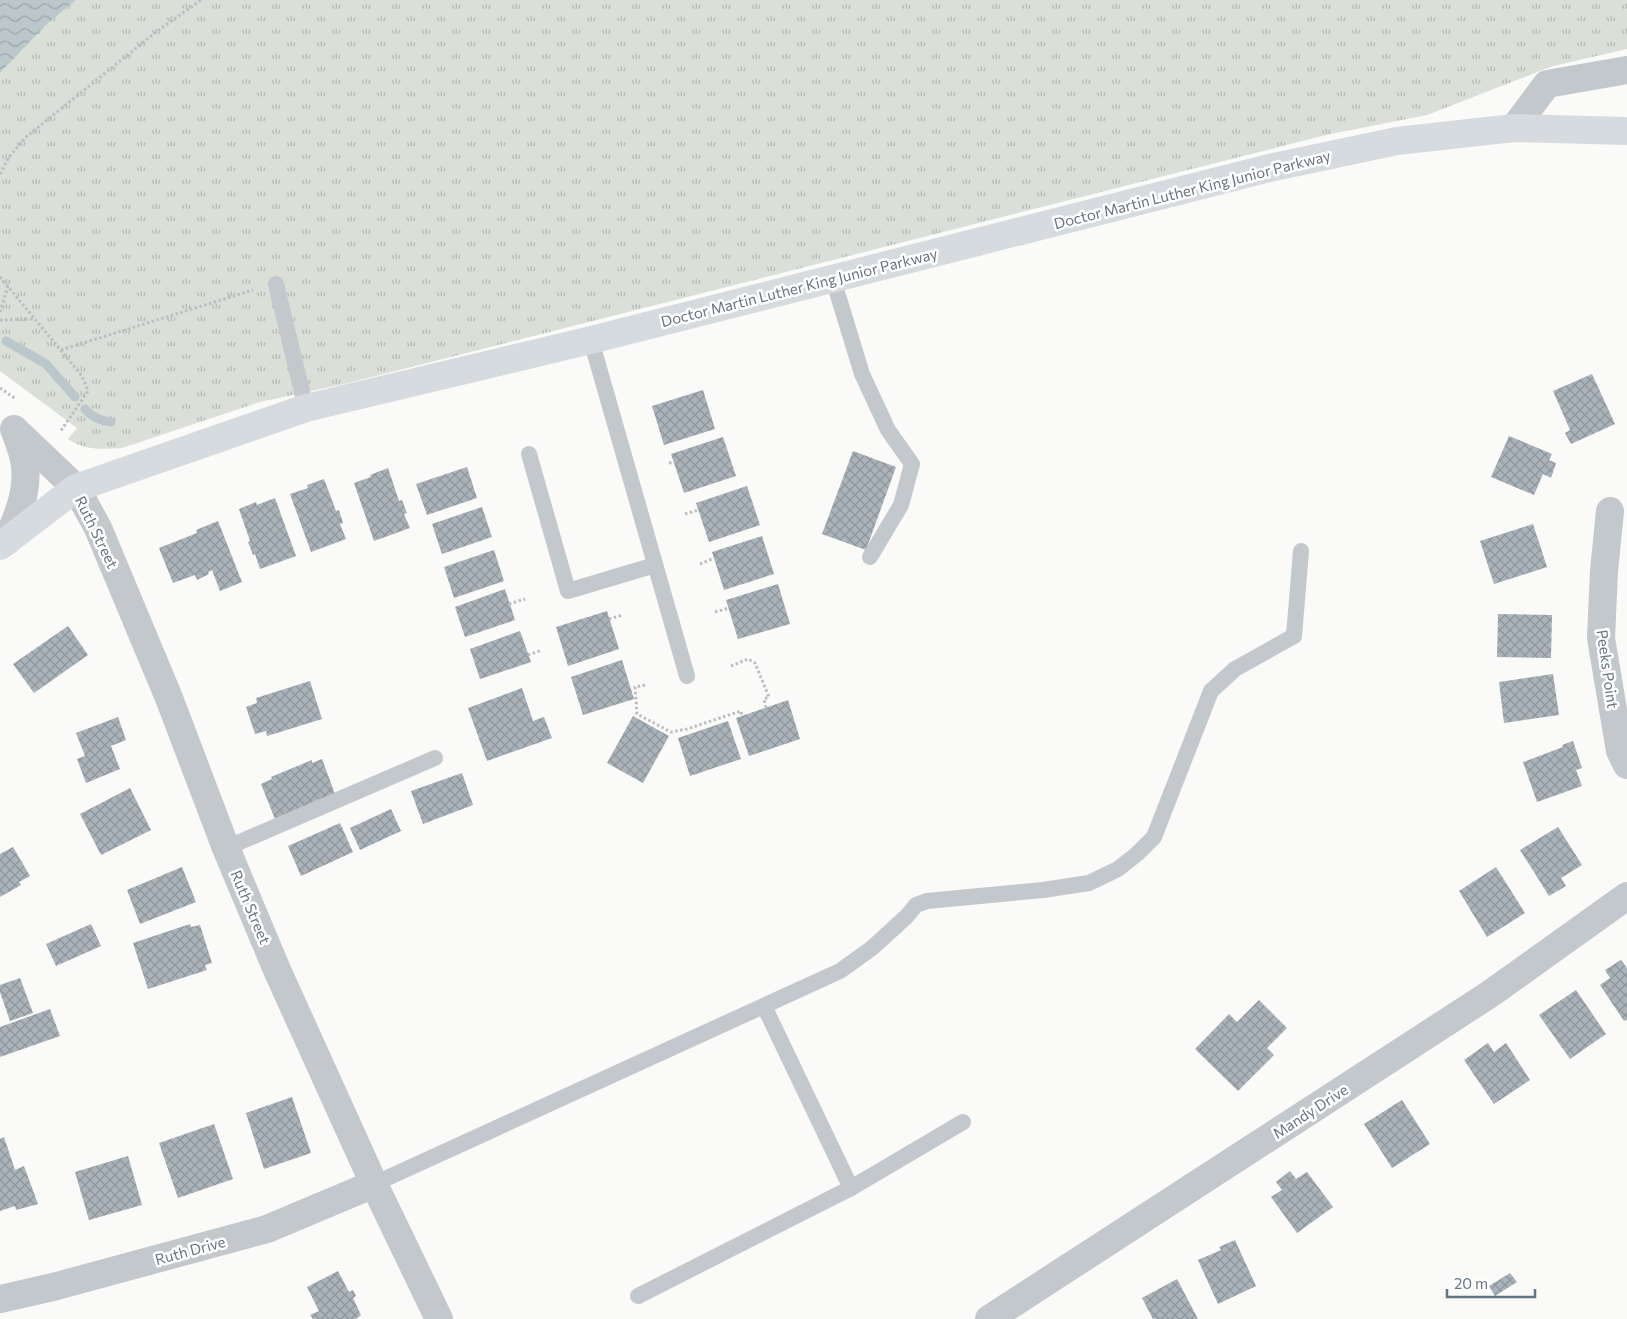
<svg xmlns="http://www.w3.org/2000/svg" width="1627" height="1319" font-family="Commissioner,sans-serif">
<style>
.park{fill:url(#park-tufts)}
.water{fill:url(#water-waves)}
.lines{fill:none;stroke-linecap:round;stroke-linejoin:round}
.stream{stroke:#bbc7cb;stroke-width:9}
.building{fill:url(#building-cross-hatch)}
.path{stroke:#bbbfc2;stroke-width:3;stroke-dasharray:2.5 2.5;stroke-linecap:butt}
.service{stroke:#c3c8cc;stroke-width:16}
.minor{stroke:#c3c8cc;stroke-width:28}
.tertiary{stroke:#c3c8cc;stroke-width:28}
.secondary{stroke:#d6dbdf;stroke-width:28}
.labels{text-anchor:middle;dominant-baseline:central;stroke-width:5;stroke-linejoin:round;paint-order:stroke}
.street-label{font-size:15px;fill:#657683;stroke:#fff}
</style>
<defs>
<pattern id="park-tufts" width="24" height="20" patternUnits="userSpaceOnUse" patternTransform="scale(1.25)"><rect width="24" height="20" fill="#dadfd7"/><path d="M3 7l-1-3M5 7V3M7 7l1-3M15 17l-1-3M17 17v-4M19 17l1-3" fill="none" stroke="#b4b9b4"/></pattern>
<pattern id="water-waves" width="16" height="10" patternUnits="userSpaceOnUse" patternTransform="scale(1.25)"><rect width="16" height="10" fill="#bbc7cb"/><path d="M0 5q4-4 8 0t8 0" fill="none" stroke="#9ca6aa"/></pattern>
<pattern id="building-cross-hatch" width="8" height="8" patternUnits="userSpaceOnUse" patternTransform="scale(1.25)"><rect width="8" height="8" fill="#aab3b9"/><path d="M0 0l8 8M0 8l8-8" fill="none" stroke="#8e969c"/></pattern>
</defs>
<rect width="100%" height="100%" fill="#fafaf8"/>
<path class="park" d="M76,0h1551v49l-74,17 -126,49 -101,20 -982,249 -84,18 -138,46c-22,1 -35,3 -54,-9l9,-11 -77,-57v-298l46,-48z"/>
<path class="water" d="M0,0h76l-30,25 -46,48z"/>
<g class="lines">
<g class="stream">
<path d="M6,341l40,23 29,33"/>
<path d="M85,409c7,8 15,12 26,13"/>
</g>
</g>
<g class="building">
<path d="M1592,374l23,50 -44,20 -6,-11 5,-3 -17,-39z"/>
<path d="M703,390l12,39 -51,16 -12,-39z"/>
<path d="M1509,436l43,18 -3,6 7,3 -5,15 -8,-4 -9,21 -43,-18z"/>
<path d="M723,437l13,39 -52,17 -13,-39z"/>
<path d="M853,451l43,16 -30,83 -44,-16z"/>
<path d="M467,467l10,31 -50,17 -11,-31z"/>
<path d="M388,468l11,33 3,-1 5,13 -3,1 6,14 -36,13 -20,-58 17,-6 -1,-2z"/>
<path d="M324,479l12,32 3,-1 4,13 -3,1 6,15 -35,13 -21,-58 18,-6 -1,-3z"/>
<path d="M747,486l13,39 -51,17 -13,-39z"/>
<path d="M275,498l21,58 -36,13 -5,-15 -2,1 -5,-13 2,-1 -11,-32 17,-7 1,3z"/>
<path d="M482,507l10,30 -50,17 -10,-30z"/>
<path d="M218,521l24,61 -22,9 -8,-21 -4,2 1,2 -12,6 -2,-5 -22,8 -14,-35 38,-15 -1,-3z"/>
<path d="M1533,524l14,43 -53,17 -14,-43z"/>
<path d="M762,536l12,38 -50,16 -12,-38z"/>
<path d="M494,550l10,31 -50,17 -10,-31z"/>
<path d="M778,584l12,40 -52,15 -12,-39z"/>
<path d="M505,589l10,31 -50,17 -10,-30z"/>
<path d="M607,611l12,38 -51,17 -12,-39z"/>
<path d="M1498,614l54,1 -1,43 -54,-1z"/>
<path d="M68,626l20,29 -54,38 -21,-29z"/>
<path d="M520,631l11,31 -51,17 -10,-30z"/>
<path d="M622,660l12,39 -51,16 -12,-38z"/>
<path d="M1553,674l6,41 -55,8 -5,-41z"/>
<path d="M310,681l12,38 -55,17 -1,-5 -11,3 -9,-27 11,-4 -1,-5z"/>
<path d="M522,688l11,33 11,-4 8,21 -65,23 -19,-53z"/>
<path d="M788,700l12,39 -51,17 -13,-38z"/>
<path d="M633,716l36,20 -26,47 -36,-20z"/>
<path d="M118,717l8,23 -15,6 9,23 -34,14 -9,-24 8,-3 -9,-23z"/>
<path d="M728,721l13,38 -51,17 -12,-38z"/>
<path d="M1573,741l9,27 -6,2 6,16 -45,16 -14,-40 40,-15 -1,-2z"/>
<path d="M322,759l13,35 -60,25 -14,-35 11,-5 -1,-2 41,-17v3z"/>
<path d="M462,773l11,32 -50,19 -12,-33z"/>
<path d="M130,788l21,42 -50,25 -21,-41z"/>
<path d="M391,809l10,22 -41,19 -10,-22z"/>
<path d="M340,823l13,29 -52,24 -13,-30z"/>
<path d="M1558,827l24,38 -21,13 5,8 -17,10 -29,-46z"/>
<path d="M13,847l17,29 -11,6 2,3 -21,12v-43z"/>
<path d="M182,867l14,35 -56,22 -13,-34z"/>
<path d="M1496,867l29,46 -38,24 -28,-46z"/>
<path d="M91,924l10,22 -45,20 -10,-22z"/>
<path d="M190,924l1,3 9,-2 12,38 -7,2 2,5 -59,19 -15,-46z"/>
<path d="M1621,960l6,8v52l-3,1 -24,-36 10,-7 -5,-8z"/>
<path d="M20,978l13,35 -23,8 -10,-29v-7z"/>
<path d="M1576,990l30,44 -36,25 -31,-44z"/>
<path d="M1259,1000l28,28 -20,20 7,7 -36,36 -43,-42 34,-35 8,8z"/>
<path d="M50,1009l10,27 -60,21v-30z"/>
<path d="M1488,1043l6,9 12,-9 24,37 -36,24 -30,-44z"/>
<path d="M292,1097l19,56 -47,16 -18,-56z"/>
<path d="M1402,1100l28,44 -38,24 -28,-44z"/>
<path d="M214,1124l19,55 -55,19 -19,-55z"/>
<path d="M4,1137l11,33 9,-4 14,38 -22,6 -1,-4 -15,5v-72z"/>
<path d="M128,1156l14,49 -53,15 -14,-48z"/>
<path d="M1290,1171l6,8 11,-7 26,35 -36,26 -26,-36 11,-7 -6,-8z"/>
<path d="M1235,1240l21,46 -38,18 -20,-44 23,-10 -2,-3z"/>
<path d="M338,1271l11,21 4,-2 3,6 -3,2 8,17 -5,4h-43l-3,-4 9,-4 -12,-24z"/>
<path d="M1510,1273l7,9 -22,14 -6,-10z"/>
<path d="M1177,1279l21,40h-45l-11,-21z"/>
</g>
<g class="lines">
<g class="path">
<path d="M0,174l9,-17 17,-20 130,-105 45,-32"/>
<path d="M0,277l82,99 6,15 -28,41"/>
<path d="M0,312l8,-26"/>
<path d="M0,320l34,-1"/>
<path d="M61,350l192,-60"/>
<path d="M0,388l16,11"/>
<path d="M669,463l5,-1"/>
<path d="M685,514l13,-4"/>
<path d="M700,564l14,-6"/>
<path d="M509,604l16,-5"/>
<path d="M715,612l14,-4"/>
<path d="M609,619l14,-4"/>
<path d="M528,655l14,-5"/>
<path d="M731,666l17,-7 7,4 14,34 -5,2 2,9"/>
<path d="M645,685l-10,2 2,27 34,18 16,-3 54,-18 1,5"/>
</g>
<g class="service">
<path d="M833,279l29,95 26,56 24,34 -11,41 -31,52"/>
<path d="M276,284l30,124"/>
<path d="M591,340l96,336"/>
<path d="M529,454l39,137 87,-26"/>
<path d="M226,848l209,-90"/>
<path d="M374,1184l466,-213 32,-23 35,-32 9,-11 11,-4 116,-11 46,-7 29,-14 19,-15 17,-17 57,-146 24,-22 59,-33 7,-85"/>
<path d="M851,1188l112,-66"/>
<path d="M638,1296l213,-108 -87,-182"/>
</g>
<g class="minor">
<path d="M1514,128l33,-44 80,-14"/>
<path d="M76,488l22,40 71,170 57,150 51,122 97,214 65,135"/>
<path d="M1610,511l-6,60 -3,67 19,113 7,14"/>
<path d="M0,1299l53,-12 214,-58 107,-45"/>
<path d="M989,1319l501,-325 137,-98"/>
</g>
<g class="tertiary">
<path d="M15,430l61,58"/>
<path d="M7,541c10,-24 21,-47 18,-75 -1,-12 -7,-26 -11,-37"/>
</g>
<path class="secondary" d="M0,546l76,-58 230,-80 285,-68 678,-172 128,-27 117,-13 113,3"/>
</g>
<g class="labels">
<g class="street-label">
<text transform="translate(1192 189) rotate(-14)">Doctor Martin Luther King Junior Parkway</text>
<text transform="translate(799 287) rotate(-14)">Doctor Martin Luther King Junior Parkway</text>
<text transform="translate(97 532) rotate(64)">Ruth Street</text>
<text transform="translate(1608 669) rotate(82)">Peeks Point</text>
<text transform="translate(251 907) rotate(67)">Ruth Street</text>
<text transform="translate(1310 1111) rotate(-33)">Mandy Drive</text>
<text transform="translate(190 1250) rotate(-15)">Ruth Drive</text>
</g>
</g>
<path d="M1447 1289v8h88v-8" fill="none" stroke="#657683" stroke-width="2.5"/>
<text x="1454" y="1289" font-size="15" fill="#657683" stroke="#ffffff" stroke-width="4" paint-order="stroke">20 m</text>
</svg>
